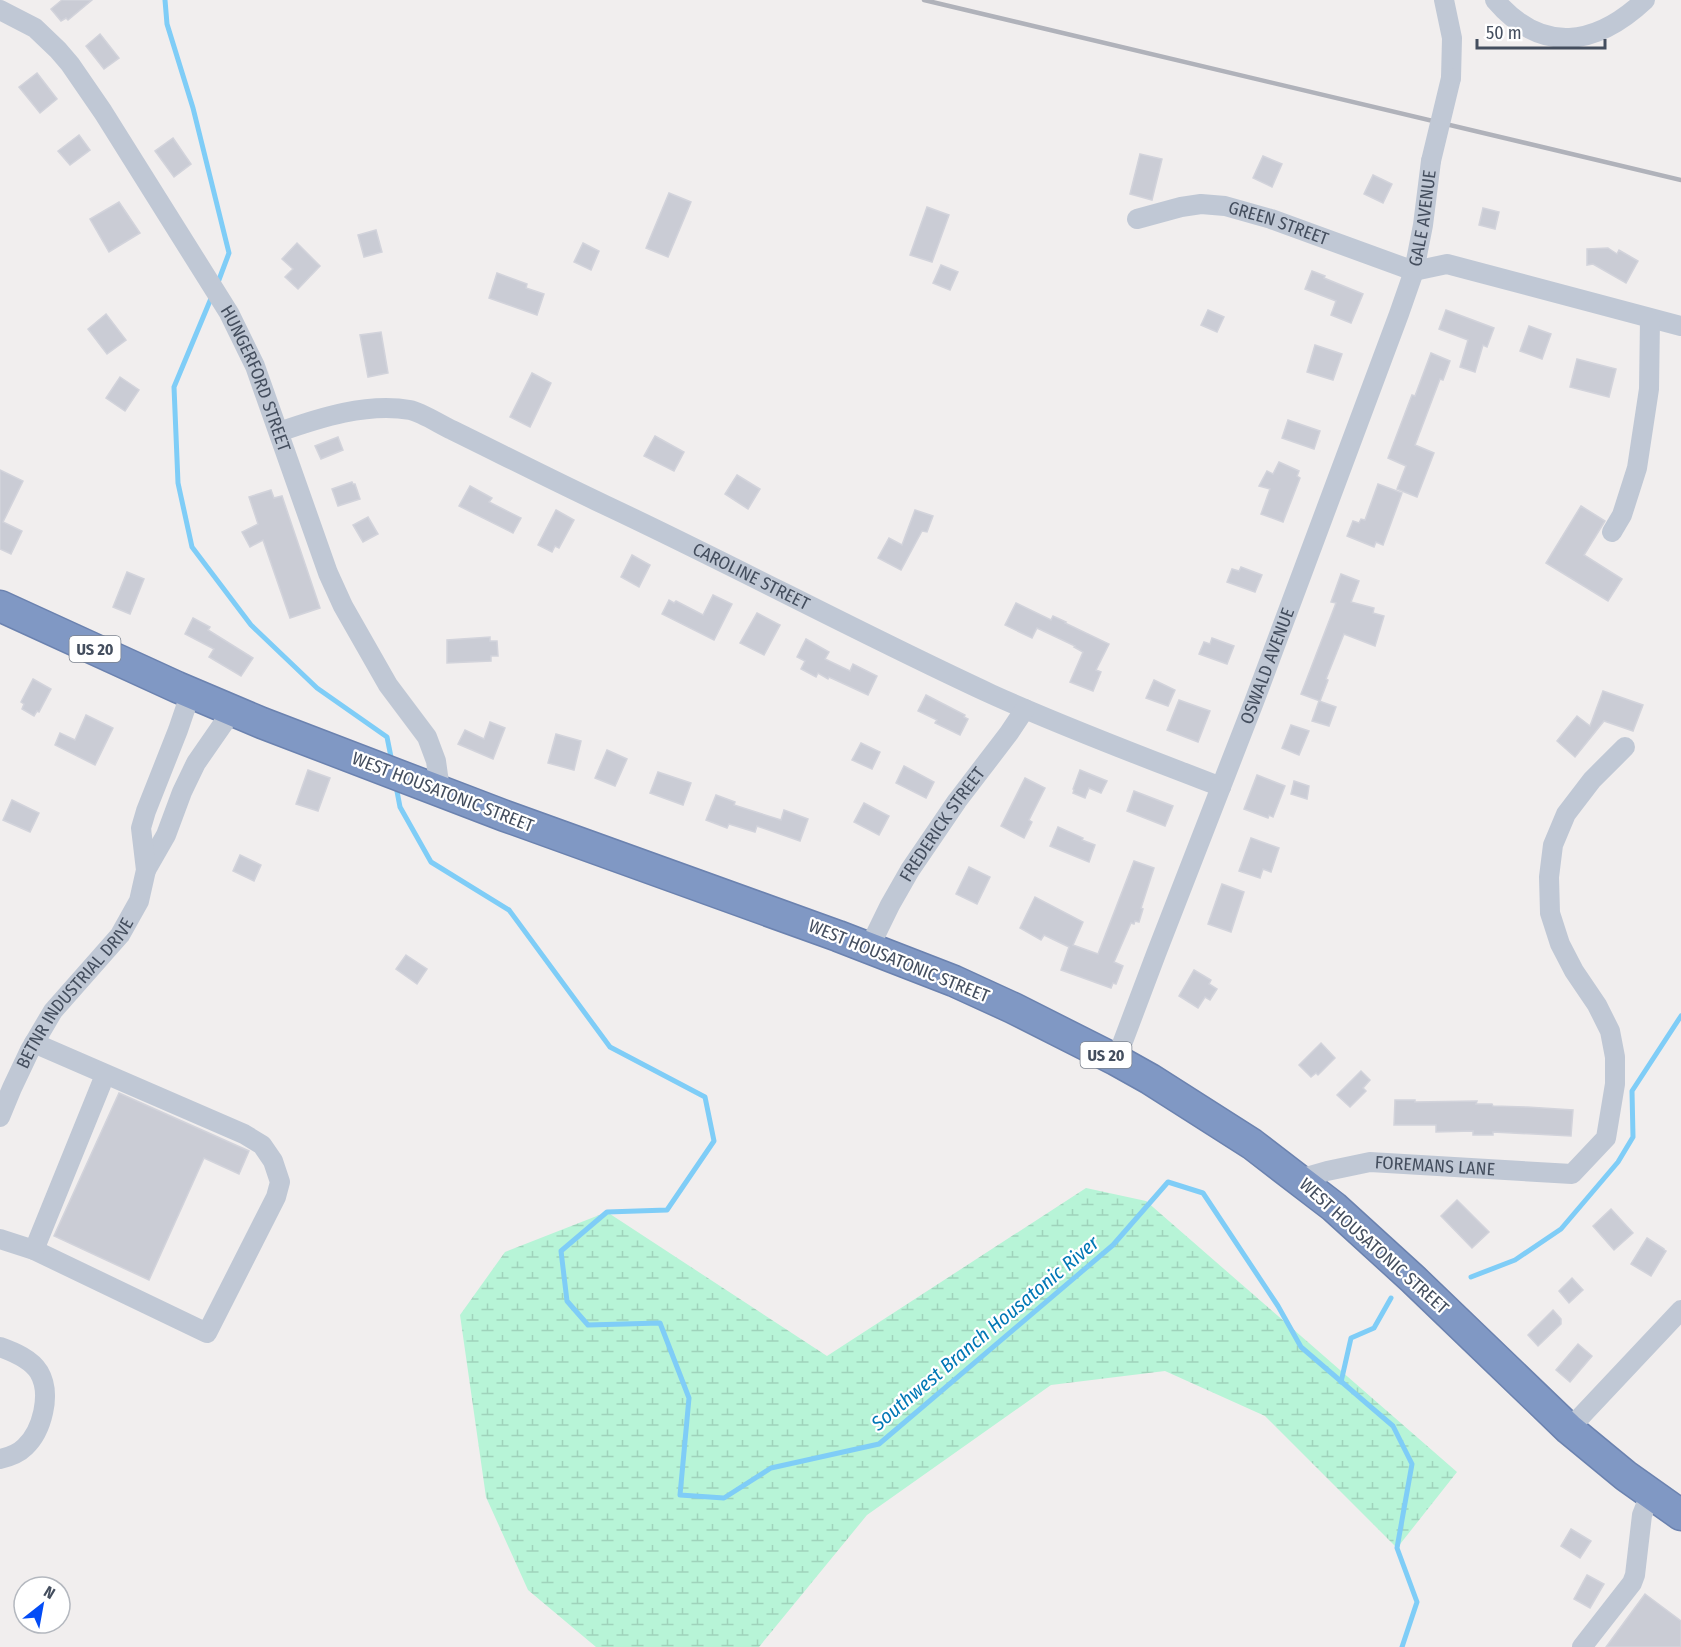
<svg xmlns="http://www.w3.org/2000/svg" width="1681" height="1647" font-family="'Fira Sans Condensed',sans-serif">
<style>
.wetland{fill:url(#wetland-marsh)}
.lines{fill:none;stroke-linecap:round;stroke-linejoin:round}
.stream{stroke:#7fcdf7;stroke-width:5}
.building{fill:#caccd5;stroke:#d2d3db;stroke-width:1.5}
.highway-casing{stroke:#6b82af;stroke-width:33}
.minor{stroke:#c0c8d5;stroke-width:20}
.highway{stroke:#8098c4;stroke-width:30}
.rail{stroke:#b0b2ba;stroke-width:4.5}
.minor-bridge{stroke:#c0c8d5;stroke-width:20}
.labels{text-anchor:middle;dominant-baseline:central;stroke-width:4.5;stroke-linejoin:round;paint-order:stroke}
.shield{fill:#fff;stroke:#7c838e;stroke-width:1.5}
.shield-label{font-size:16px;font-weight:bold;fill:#444e5e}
.street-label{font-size:18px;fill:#444e5e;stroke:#fff}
.water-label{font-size:20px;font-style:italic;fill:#0077b5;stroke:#fff}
</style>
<defs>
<pattern id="wetland-marsh" width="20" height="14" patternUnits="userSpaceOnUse" patternTransform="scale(1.5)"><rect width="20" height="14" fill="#b7f4d7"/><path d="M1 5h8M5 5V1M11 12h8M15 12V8" fill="none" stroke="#9fd3bb"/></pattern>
</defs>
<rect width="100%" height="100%" fill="#f1eeee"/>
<path class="wetland" d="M1086,1188l60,13 311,271 -60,76 -132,-132 -100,-45 -114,14 -184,130 -108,132h-163l-68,-57 -42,-93 -26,-182 45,-63 102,-40 220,144z"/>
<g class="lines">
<g class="stream">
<path d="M165,0l2,24 26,84 36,145 -12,32"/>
<path d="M212,296l-38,91 4,96 14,64 59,78 66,63 70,49 5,25"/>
<path d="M396,786l4,21 31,55 78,48 101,137 95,50 9,44 -47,69 -60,2 -46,39 6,50 21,24 72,-2 29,75 -9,97 44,3 47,-30 108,-24 234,-199 55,-63 35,11 75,113 23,41 92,79 19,38 -15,84 20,54 -15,45"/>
<path d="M1471,1277l44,-17 46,-31 57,-67 15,-25 -1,-46 49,-75"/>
<path d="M1341,1382l10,-44 23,-10 17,-30"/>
</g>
</g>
<g class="building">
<path d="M62,0h30l-24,20 -2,-2 -5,3 -10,-12z"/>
<path d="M100,34l19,24 -15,11 -18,-23z"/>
<path d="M37,73l20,26 -17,14 -21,-26z"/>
<path d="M79,135l11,15 -20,15 -12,-14z"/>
<path d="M173,138l18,26 -17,13 -19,-26z"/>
<path d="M1140,154l22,5 -10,41 -22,-6z"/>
<path d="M1263,156l19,8 -10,23 -19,-9z"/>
<path d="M1373,175l19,9 -9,19 -19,-9z"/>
<path d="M669,193l22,9 -23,55 -22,-9z"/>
<path d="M119,202l21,31 -31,19 -19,-33z"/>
<path d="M927,207l22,8 -17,47 -22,-7z"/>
<path d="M1483,208l16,4 -4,17 -16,-4z"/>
<path d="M376,230l6,22 -18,5 -6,-22z"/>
<path d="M297,243l23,23 -22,23 -13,-12 8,-8 -11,-10z"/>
<path d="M583,243l16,8 -8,19 -17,-8z"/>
<path d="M1608,248l9,6 2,-4 19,11 -12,22 -33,-19 -6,1v-16z"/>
<path d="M941,265l17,7 -8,18 -17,-7z"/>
<path d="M1312,271l13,5 -1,2 39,16 -12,29 -20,-8 5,-14 -31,-12z"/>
<path d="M497,273l30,11 -1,4 18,6 -7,21 -48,-17z"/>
<path d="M1208,310l16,7 -7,15 -16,-7z"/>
<path d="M1446,310l48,18 -7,19 -4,-2 -8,27 -15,-5 8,-27 -29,-11z"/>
<path d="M106,314l20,26 -19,14 -19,-25z"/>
<path d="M1529,326l22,8 -9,25 -22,-8z"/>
<path d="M381,332l7,41 -20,4 -8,-42z"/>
<path d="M1315,345l27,9 -9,26 -26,-8z"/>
<path d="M1431,353l19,8 -7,19 -3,-1 -25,66 19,8 -17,44 -20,-8 9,-23 -18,-8 24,-63 3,1z"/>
<path d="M1577,359l39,10 -7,28 -39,-10z"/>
<path d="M532,373l19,10 -21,44 -20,-10z"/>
<path d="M120,377l19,13 -14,21 -19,-13z"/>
<path d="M1288,420l32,11 -6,18 -32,-11z"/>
<path d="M655,436l29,16 -10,19 -30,-15z"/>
<path d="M338,437l5,13 -22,9 -6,-13z"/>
<path d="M1279,462l20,9 -2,5 3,2 -17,44 -22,-8 9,-25 -11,-3 8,-15 6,3z"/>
<path d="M0,470l23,11 -20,41 19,9 -11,23 -11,-5z"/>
<path d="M737,475l23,14 -12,20 -23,-15z"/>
<path d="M352,482l1,2h2l5,15 -22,7 -6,-17z"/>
<path d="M1378,484l24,9 -19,52 -7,-3 -2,5 -27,-11 6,-15 6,2 2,-4 4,1z"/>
<path d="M470,486l22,12 -3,4 32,16 -8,15 -54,-27z"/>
<path d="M271,490l3,8 8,-2 38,112 -30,10 -27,-78 -13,7 -8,-15 16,-8 -9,-27z"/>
<path d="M1581,506l24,15 -21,34 38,24 -14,22 -62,-38z"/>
<path d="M556,510l18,10 -15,28 -4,-2 -3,6 -14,-7z"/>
<path d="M915,510l18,6 -6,16 -5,-1 -21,39 -23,-12 11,-20 13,7z"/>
<path d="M368,517l10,17 -15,8 -10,-17z"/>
<path d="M632,555l18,10 -11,22 -18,-10z"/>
<path d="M1241,567l21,8 -7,17 -28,-10 5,-13 7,2z"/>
<path d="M127,572l17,7 -14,35 -17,-7z"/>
<path d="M1341,574l18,7 -8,21 23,6 -1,5 11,3 -9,30 -31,-12 -18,45 2,1 -8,21 -19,-7 35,-91 -5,-1z"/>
<path d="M713,595l19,9 -18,36 -52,-26 7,-14 5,3 2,-2 27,14z"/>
<path d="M1016,603l35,17 2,-4 13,6 -1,1 44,21 -13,26 5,2 -8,19 -23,-9 13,-30 -9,-5 1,-1 -38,-18 -5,10 -27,-13z"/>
<path d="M757,613l23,12 -16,30 -24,-12z"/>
<path d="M193,618l17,9 -2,3 45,28 -12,18 -32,-19 5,-8 -29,-15z"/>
<path d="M490,637v4h7l1,15h-7v5l-44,2v-23z"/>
<path d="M1212,638l22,8 -7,18 -28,-10 5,-12 6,2z"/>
<path d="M806,639l23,13 -4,7 25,12 3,-7 24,12 -9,19 -39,-18 -1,2 -10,-6 -2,4 -15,-8 4,-8 -8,-4z"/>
<path d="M33,679l18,10 -12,23 -2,-1 -3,5 -12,-7 2,-5 -3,-2z"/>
<path d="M1154,680l21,10 -7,16 -22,-8z"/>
<path d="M1603,691l40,14 -10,26 -29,-10 -29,36 -18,-16 20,-25 13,10z"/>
<path d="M926,695l39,20 -1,2 4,2 -8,16 -25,-12 2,-3 -19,-9z"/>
<path d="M1179,700l31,11 -12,31 -31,-12z"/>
<path d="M1319,701l17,6 -7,19 -17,-5z"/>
<path d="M86,715l27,13 -18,37 -40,-20 5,-12 15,7z"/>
<path d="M490,722l15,6 -12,31 -35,-15 7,-14 19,9z"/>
<path d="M1291,725l18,6 -10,24 -17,-7z"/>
<path d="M556,734l25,7 -7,29 -26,-7z"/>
<path d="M861,743l19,9 -8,17 -20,-9z"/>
<path d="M607,750l20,9 -12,27 -20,-8z"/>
<path d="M904,766l30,16 -8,16 -30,-15z"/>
<path d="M308,770l22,8 -12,33 -22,-7z"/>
<path d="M1080,770l27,11 -6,12 -12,-5 -4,10 -12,-5 1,-3 -1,-1z"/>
<path d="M658,772l33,11 -8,22 -33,-12z"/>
<path d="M1257,775l28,11 -12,31 -4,-2 -1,3 -24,-9z"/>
<path d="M1025,778l20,10 -16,32 3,2 -8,16 -23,-12z"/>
<path d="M1294,781l15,5 -2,13 -16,-5z"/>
<path d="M1134,791l39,15 -8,20 -38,-15z"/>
<path d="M716,795l19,7 -1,3 47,15 3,-10 24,9 -8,22 -43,-15 -2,6 -26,-8 -2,4 -21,-8z"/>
<path d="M12,800l27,13 -9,19 -27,-12z"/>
<path d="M864,803l25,13 -10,19 -25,-13z"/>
<path d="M1058,827l25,11 -1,2 13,5 -6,17 -39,-16z"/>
<path d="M1251,838l28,10 -8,24 -8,-3 -3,9 -21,-7z"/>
<path d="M240,855l21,10 -7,16 -21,-10z"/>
<path d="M1134,861l20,7 -13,40 2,1 -4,13 -4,-1 -1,3 -3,-1 -17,39 9,4 -7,18 -3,-1 -2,5 -50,-18 8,-23 -25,-12 -3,5 -21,-12 15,-31 48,25 -10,23 25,9z"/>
<path d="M969,867l21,10 -13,27 -21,-10z"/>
<path d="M1222,884l22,8 -13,40 -23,-8z"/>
<path d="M406,955l21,14 -10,15 -21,-15z"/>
<path d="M1194,970l17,10 -2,4 8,5 -7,11 -5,-3 -7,11 -19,-12z"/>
<path d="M1321,1043l14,15 -17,17 -2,-2 -5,4 -12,-12z"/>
<path d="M1361,1071l9,9 -7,8 3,3 -16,16 -13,-12z"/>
<path d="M119,1093l130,58 -10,23 -35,-16 -55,122 -95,-44z"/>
<path d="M1395,1100h20v2l62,-1 -1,3h16l1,2 34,1 46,3 -2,26 -78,-4v3h-20v-4l-37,1v-7h-42z"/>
<path d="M1457,1200l32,32 -17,16 -31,-32z"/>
<path d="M1611,1209l22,24 -19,17 -21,-24z"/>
<path d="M1647,1238l17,11v1l2,1 -15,25 -20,-12z"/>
<path d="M1572,1278l11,12 -14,13 -10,-12z"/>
<path d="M1553,1310l8,9v5l-23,22 -10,-11z"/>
<path d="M1578,1344l14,12 -22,26 -14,-12z"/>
<path d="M1571,1529l20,12 -11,17 -19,-12z"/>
<path d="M1587,1575l17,9 -14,24 -16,-9z"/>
<path d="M1645,1594l36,27v26h-75z"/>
</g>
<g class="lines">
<g class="highway-casing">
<path id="highway" d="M0,606l177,81 85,36 243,93 333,120 116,45 59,27 103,52 34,19 102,65 82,63 79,72 156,150 57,47 55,39"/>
</g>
<g class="minor">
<path d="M1444,0l8,38 -1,40"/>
<path d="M1495,0c47,55 101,46 150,0"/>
<path id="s1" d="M0,10l35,18 23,22 12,14 33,48 126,201 26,53 73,207 15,33 45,79 39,52 9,24 4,29"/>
<path id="s2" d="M1137,219l44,-12 20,-3 24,2 46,13 143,52"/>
<path d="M1414,271l33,-7 234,62"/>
<path id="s3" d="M279,432c40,-14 89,-30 131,-22 11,2 31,15 42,20 51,25 102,51 153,75 130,61 256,129 386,189 75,34 153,63 230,93"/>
<path d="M1612,532l10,-17 15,-47 12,-79 1,-70"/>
<path d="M146,870l20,-35 16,-43 14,-29 36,-52"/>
<path id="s4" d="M869,948l21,-43 20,-35 47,-69 52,-68 16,-24"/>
<path id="s5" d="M1116,1060l40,-106 98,-252 145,-388 15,-43 9,-46 8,-64"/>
<path id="s6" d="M0,1117l12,-29 18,-38 23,-39 67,-76 19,-34 7,-31 -5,-42 5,-17 32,-81 13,-38"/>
<path id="s7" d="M1299,1179l28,-8 43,-9 202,12 34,-36 9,-54v-27l-5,-26 -13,-26 -23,-34 -14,-27 -10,-31 -1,-36 4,-32 13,-31 26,-34 33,-33"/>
<path d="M0,1239l34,11 173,83 69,-136 4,-15 -7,-21 -11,-16 -18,-11 -210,-91"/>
<path d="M34,1250l71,-175"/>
<path d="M0,1347c14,5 31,12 39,25 13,22 3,59 -14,75 -7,7 -16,10 -25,12"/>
<path d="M1569,1429l112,-119"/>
<path d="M1582,1647l50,-64 3,-8 7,-60 4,-10 7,-10"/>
</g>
<use href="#highway" class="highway"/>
<path class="rail" d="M924,0l757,180"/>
<path class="minor-bridge" d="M1431,161l20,-83"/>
</g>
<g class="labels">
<g class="shield">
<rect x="69.5" y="636" width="51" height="26" rx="4.5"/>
<rect x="1080.5" y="1042" width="51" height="26" rx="4.5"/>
</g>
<g class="shield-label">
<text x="95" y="649">US 20</text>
<text x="1106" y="1055">US 20</text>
</g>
<g class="street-label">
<text stroke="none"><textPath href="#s5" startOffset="897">GALE AVENUE</textPath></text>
<text stroke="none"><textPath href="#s2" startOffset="146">GREEN STREET</textPath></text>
<text stroke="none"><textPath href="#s1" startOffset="456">HUNGERFORD STREET</textPath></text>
<text stroke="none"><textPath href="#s3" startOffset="514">CAROLINE STREET</textPath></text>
<text stroke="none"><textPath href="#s5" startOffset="422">OSWALD AVENUE</textPath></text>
<text transform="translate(443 792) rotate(21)">WEST HOUSATONIC STREET</text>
<text stroke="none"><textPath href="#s4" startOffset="144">FREDERICK STREET</textPath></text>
<text transform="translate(899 961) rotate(22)">WEST HOUSATONIC STREET</text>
<text stroke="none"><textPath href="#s6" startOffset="146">BETNR INDUSTRIAL DRIVE</textPath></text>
<text stroke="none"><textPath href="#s7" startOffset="138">FOREMANS LANE</textPath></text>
<text transform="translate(1374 1246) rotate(42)">WEST HOUSATONIC STREET</text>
</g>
<g class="water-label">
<text transform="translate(985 1333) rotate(-40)">Southwest Branch Housatonic River</text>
</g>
</g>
<g transform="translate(42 1605) rotate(31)"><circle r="28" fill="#ffffff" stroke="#b4b8bf" stroke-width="1.5"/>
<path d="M0-4.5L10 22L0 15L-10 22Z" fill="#034cf6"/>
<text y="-9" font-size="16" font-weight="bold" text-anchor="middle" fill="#444e5e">N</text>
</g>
<path d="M1477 39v9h128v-9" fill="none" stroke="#444e5e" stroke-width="3"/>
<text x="1486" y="39" font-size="18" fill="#444e5e" stroke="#ffffff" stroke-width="4.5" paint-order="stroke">50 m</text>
</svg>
